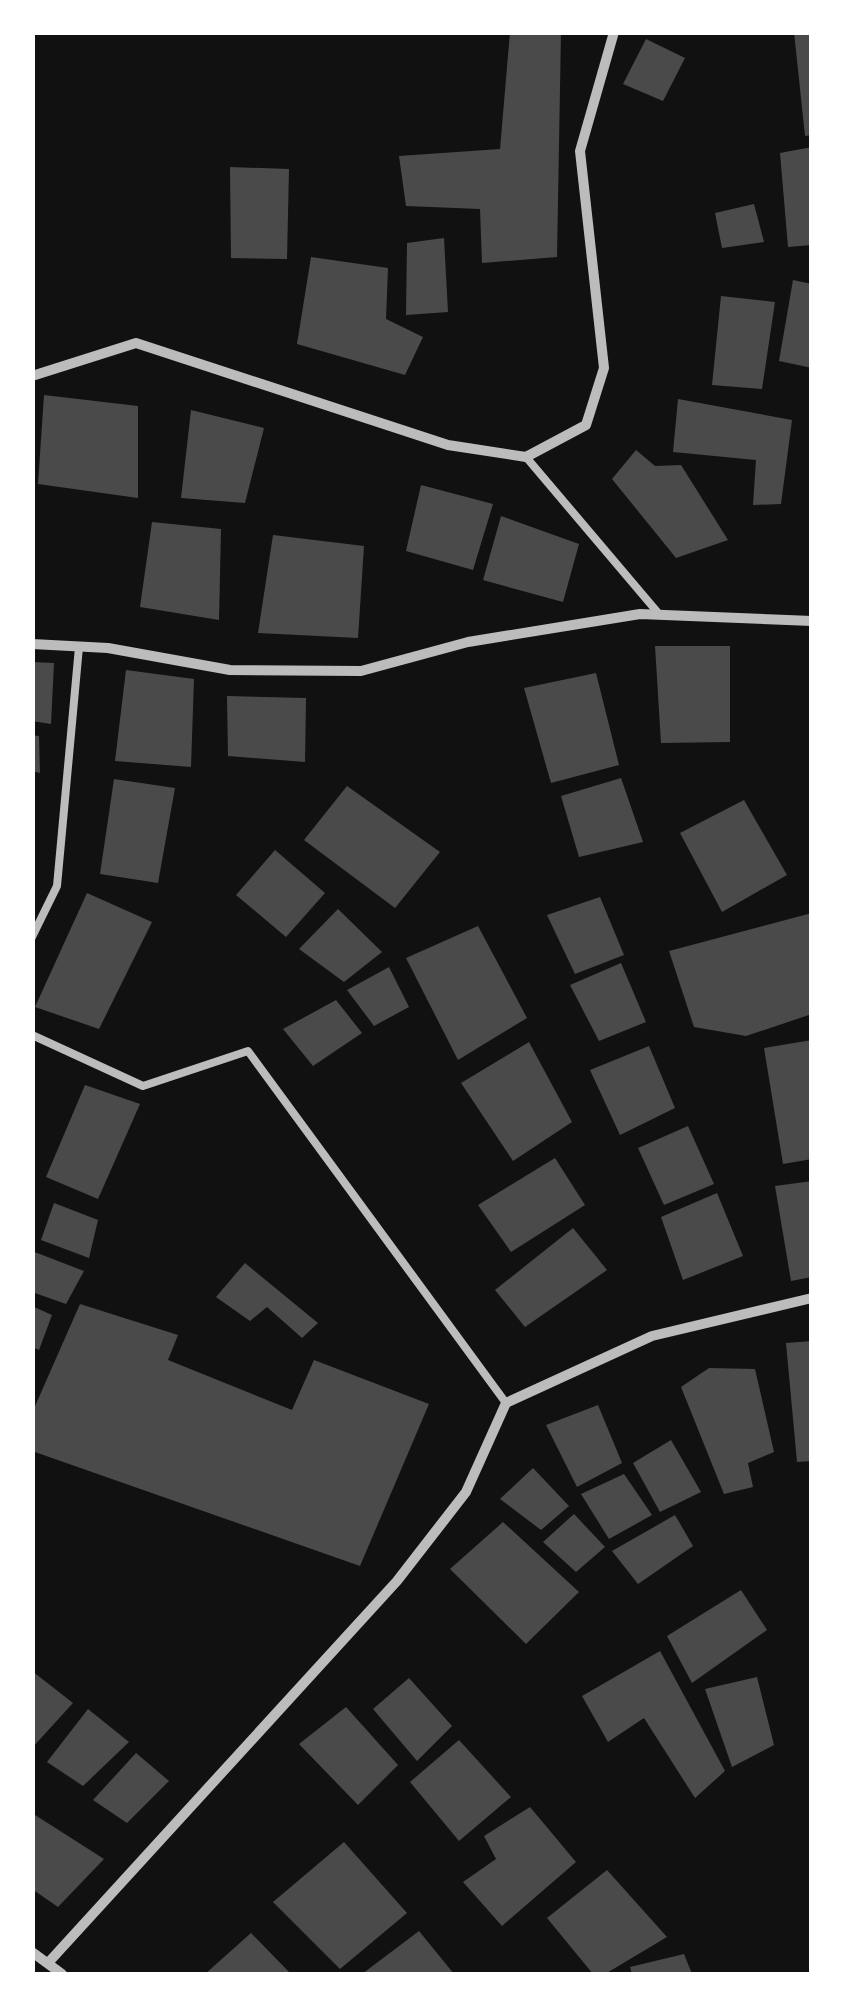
<svg xmlns="http://www.w3.org/2000/svg" width="844" height="2007" font-family="Ubuntu,sans-serif">
<style>
.building{fill:#4a4a4a}
.lines{fill:none;stroke-linecap:round;stroke-linejoin:round}
.service{stroke:#bcbcbc;stroke-width:8}
.minor{stroke:#bcbcbc;stroke-width:10}
</style>
<rect width="100%" height="100%" fill="#111"/>
<g class="building">
<path d="M510,32h51l-4,225 -75,6 -2,-54 -74,-3 -7,-50 101,-7z"/>
<path d="M794,32h18v103l-7,1z"/>
<path d="M646,39l39,19 -22,43 -40,-17z"/>
<path d="M812,147v98l-24,2 -8,-94z"/>
<path d="M230,167l59,2 -2,90 -56,-1z"/>
<path d="M754,204l10,38 -42,6 -7,-35z"/>
<path d="M444,238l4,74 -42,3 1,-72z"/>
<path d="M311,257l77,11 -2,51 37,18 -18,38 -108,-31z"/>
<path d="M793,280l19,4v84l-33,-7z"/>
<path d="M721,296l54,6 -13,87 -50,-4z"/>
<path d="M44,395l94,11v92l-100,-14z"/>
<path d="M678,399l114,21 -11,84 -28,1 3,-45 -83,-8z"/>
<path d="M191,410l73,18 -19,75 -64,-5z"/>
<path d="M636,450l19,16 26,-1 47,75 -52,18 -64,-79z"/>
<path d="M421,485l72,19 -20,66 -67,-19z"/>
<path d="M501,516l78,28 -16,58 -80,-22z"/>
<path d="M152,522l69,7 -2,91 -79,-13z"/>
<path d="M273,535l91,11 -6,92 -100,-5z"/>
<path d="M655,646h75v96l-69,1z"/>
<path d="M32,662l22,1 -3,61 -19,-3z"/>
<path d="M126,670l68,9 -3,88 -76,-6z"/>
<path d="M596,673l23,92 -68,18 -27,-95z"/>
<path d="M227,696l79,2 -1,64 -77,-6z"/>
<path d="M32,735l7,1 1,37 -8,-2z"/>
<path d="M621,778l22,64 -64,15 -18,-61z"/>
<path d="M114,779l61,9 -17,95 -58,-9z"/>
<path d="M347,786l93,66 -45,56 -91,-68z"/>
<path d="M744,800l43,75 -65,37 -42,-79z"/>
<path d="M275,850l50,43 -39,44 -50,-42z"/>
<path d="M87,893l65,29 -53,107 -64,-22z"/>
<path d="M600,897l24,58 -49,19 -28,-59z"/>
<path d="M338,909l44,43 -38,30 -45,-33z"/>
<path d="M812,913v101l-66,22 -52,-9 -25,-76z"/>
<path d="M478,926l49,92 -69,42 -52,-102z"/>
<path d="M621,963l25,59 -47,19 -29,-56z"/>
<path d="M389,967l20,40 -35,19 -27,-36z"/>
<path d="M336,1000l26,33 -49,33 -30,-37z"/>
<path d="M812,1040v119l-29,5 -19,-116z"/>
<path d="M529,1042l43,80 -59,39 -52,-78z"/>
<path d="M649,1046l26,62 -55,27 -30,-65z"/>
<path d="M85,1085l55,19 -42,95 -52,-22z"/>
<path d="M688,1126l26,58 -50,21 -26,-57z"/>
<path d="M555,1158l30,47 -74,47 -33,-47z"/>
<path d="M812,1181v96l-21,4 -16,-95z"/>
<path d="M717,1193l26,63 -60,24 -22,-63z"/>
<path d="M54,1203l44,17 -9,38 -48,-18z"/>
<path d="M573,1228l34,42 -82,57 -30,-37z"/>
<path d="M32,1251l52,20 -18,33 -34,-12z"/>
<path d="M245,1263l73,60 -16,15 -35,-31 -17,14 -34,-24z"/>
<path d="M80,1304l98,31 -10,25 124,50 22,-50 115,44 -69,162 -328,-115v-38z"/>
<path d="M32,1306l20,9 -13,35 -7,-3z"/>
<path d="M812,1341v120l-15,1 -11,-119z"/>
<path d="M709,1368l46,1 19,83 -26,11 5,24 -29,7 -43,-107z"/>
<path d="M598,1405l24,58 -45,24 -31,-62z"/>
<path d="M671,1440l30,52 -41,20 -27,-49z"/>
<path d="M533,1468l36,38 -28,24 -41,-31z"/>
<path d="M624,1474l28,41 -43,24 -28,-45z"/>
<path d="M574,1514l31,33 -29,25 -33,-30z"/>
<path d="M675,1515l18,31 -55,38 -26,-33z"/>
<path d="M503,1522l76,70 -53,52 -76,-75z"/>
<path d="M741,1590l26,40 -75,53 -25,-47z"/>
<path d="M660,1651l65,120 -30,27 -51,-80 -36,24 -26,-46z"/>
<path d="M32,1671l41,32 -41,45z"/>
<path d="M757,1677l17,68 -42,22 -27,-78z"/>
<path d="M409,1678l43,48 -35,35 -44,-52z"/>
<path d="M346,1707l52,58 -40,40 -59,-61z"/>
<path d="M88,1709l41,33 -46,44 -36,-24z"/>
<path d="M459,1740l52,57 -52,44 -49,-59z"/>
<path d="M136,1753l33,28 -42,42 -34,-23z"/>
<path d="M530,1807l46,55 -74,64 -39,-44 33,-23 -12,-23z"/>
<path d="M32,1813l72,46 -46,48 -26,-18z"/>
<path d="M344,1842l63,71 -67,56 -67,-67z"/>
<path d="M607,1870l60,67 -62,37h-12l-46,-56z"/>
<path d="M419,1931l35,43h-92z"/>
<path d="M251,1933l40,41h-86z"/>
<path d="M684,1954l8,20h-60l-2,-7z"/>
</g>
<g class="lines">
<g class="service">
<path d="M526,457l133,157"/>
<path d="M32,937l25,-51 22,-239"/>
<path d="M32,1035l111,51 105,-35 258,352"/>
</g>
<g class="minor">
<path d="M32,376l104,-33 312,102 78,12 60,-32 18,-57 -24,-217 34,-119"/>
<path d="M32,644l76,4 122,22 131,1 107,-29 172,-28 172,7"/>
<path d="M32,1952l30,22"/>
<path d="M48,1963l349,-382 69,-89 40,-89 146,-67 160,-38"/>
</g>
</g>
<rect width="844" height="2007" fill="none" stroke="#ffffff" stroke-width="70"/>
</svg>
